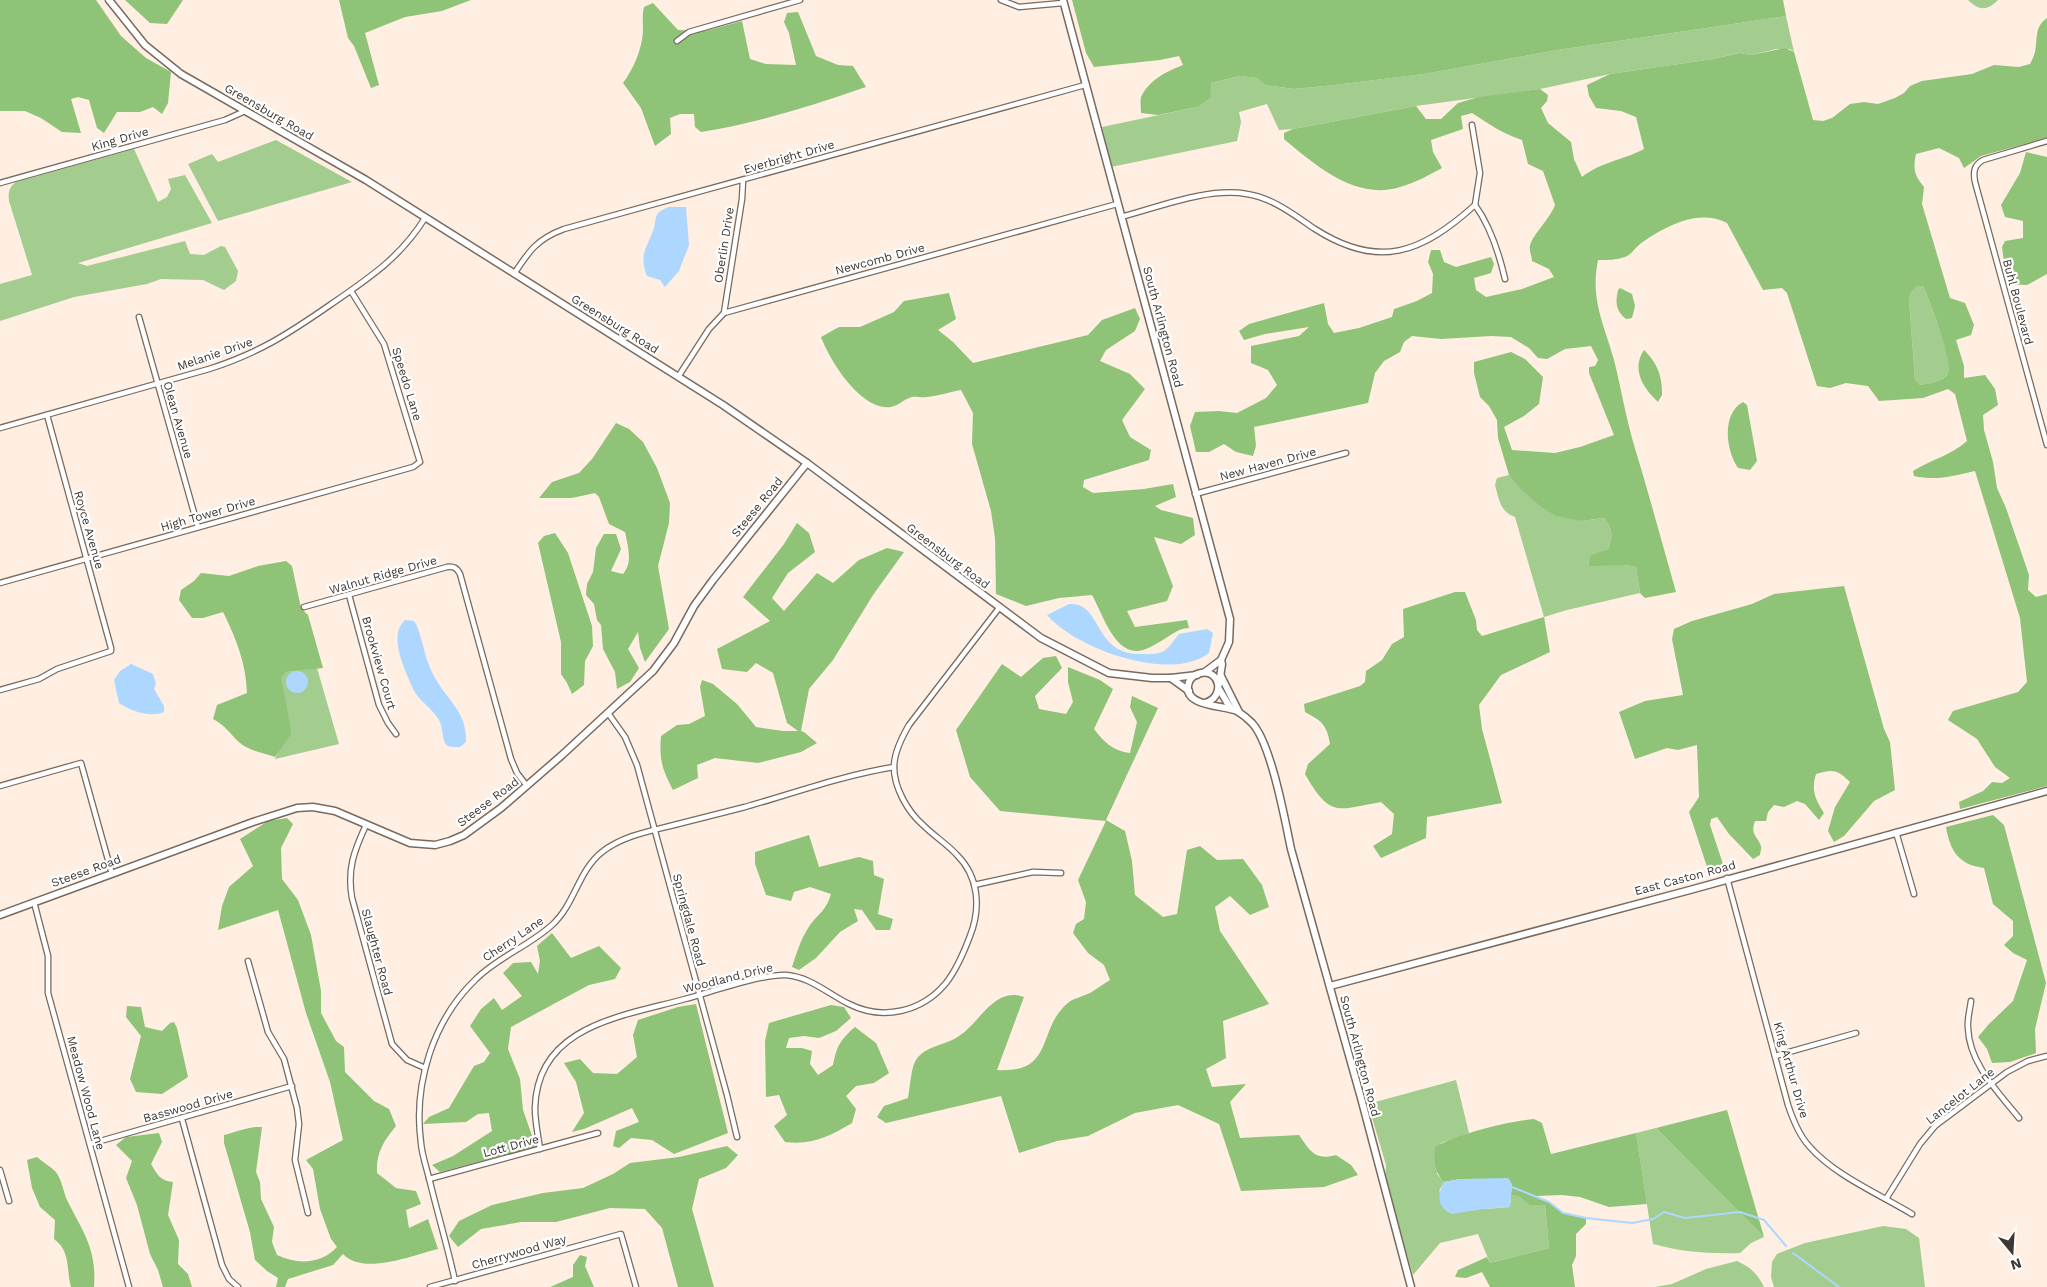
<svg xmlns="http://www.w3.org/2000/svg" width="2047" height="1287" font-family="'Work Sans',sans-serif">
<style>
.green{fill:#a2cd8f}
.forest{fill:#8fc377;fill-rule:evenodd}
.water{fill:#aed7ff}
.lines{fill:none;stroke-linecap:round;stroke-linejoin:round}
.stream{stroke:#aed7ff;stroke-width:2}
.street-casing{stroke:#786a5f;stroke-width:7}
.secondary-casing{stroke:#786a5f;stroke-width:9}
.street{stroke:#fff;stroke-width:4.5}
.secondary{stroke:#fff;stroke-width:6}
.labels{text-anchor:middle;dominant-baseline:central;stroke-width:4.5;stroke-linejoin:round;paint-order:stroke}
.street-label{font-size:12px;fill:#3e3833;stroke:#fff}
</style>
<rect width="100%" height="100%" fill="#ffeee2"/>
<g class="green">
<path d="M1968,0h30c-11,11 -19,11 -30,0z"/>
<path d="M1786,16l8,36 -4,-3h-14l-24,6 -14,-2 -25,6 -103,15 -70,15 -124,17 -123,23 -14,1 -12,-26 -28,8 2,10 -4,19 -126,26 -9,-40 95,-20 14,-24 29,-7 17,2 8,7 29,4 41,-4 89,-11 134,-24z"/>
<path d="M276,140l76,42 -134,39 -30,-57 24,-10 6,8z"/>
<path d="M134,149l24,53 9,-5 4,-8 -3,-10 17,-4 27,48 -134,40 9,3 98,-25 5,13 14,1 17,-9 4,1 13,24 -2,10 -12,9 -21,-10 -42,-1 -14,5 -73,13 -74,24v-37l32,-9 -23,-74c-1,-8 0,-14 7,-19z"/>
<path d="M1917,286h6c7,15 30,74 25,87 -3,9 -20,10 -28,12l-5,-6 -6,-79 2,-7z"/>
<path d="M1509,475l28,29 44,17 23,-3c9,11 9,18 4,31l-16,6 -4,10h37l11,2 4,26 -73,17 -23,7 -29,-100c-15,-5 -16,-18 -20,-32l2,-7z"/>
<path d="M317,668l22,76 -64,15 5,-12 12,-14 -12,-55 6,-6z"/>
<path d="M1456,1080l13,53 -28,10 -4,31 7,8 -5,9 45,18 26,-2 1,-12 9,2 9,8h16l4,43 -59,15 -12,-29 -38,9 -27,32 -28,-94 1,-16 -18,-61z"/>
<path d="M1656,1128l108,109 -13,6 -11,10c-30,1 -58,-1 -87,-9l-17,-111z"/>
<path d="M1883,1226l23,3 13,9 6,49h-151l-3,-10 1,-15 5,-8 28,-11z"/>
<path d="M1737,1261c13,6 21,13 27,26h-109l17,-3 34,-15z"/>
</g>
<g class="forest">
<path d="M0,0h96l25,36 25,22 25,14 -3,31 -6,11 -9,-7 -13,5h-23l-13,21 -7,-5 -8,-28 -11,-3 -7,2 10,34 -19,-1 -21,-14 -16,-7h-25z"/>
<path d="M125,0h58l-16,24 -17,-1z"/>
<path d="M339,0h132l-29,11 -37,6 -40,16 14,52 -8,3 -17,-42 -6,-8z"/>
<path d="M1072,0h711l3,16 -228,34 -134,24 -89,11 -41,4 -29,-4 -8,-7 -17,-2 -29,7 -1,15 -13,9 -39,8 -17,-2c0,-4 -1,-12 0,-16 8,-17 26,-26 42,-32l-4,-9 -19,4 -66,7 -8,-14z"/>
<path d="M653,3l25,27 27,1 37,-10 8,38 16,5 30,1 -7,-32 -5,-11 3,-9 11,-1 18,44 22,9 15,1 13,21c-54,19 -109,36 -165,45l-6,-5 -1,-13h-14l-10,4 1,16 -16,12 -14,-38 -18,-25c11,-15 19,-34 20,-52 0,-9 -1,-16 1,-24z"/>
<path d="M2047,18v120l-66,18 -17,12 -5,-10 -20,-10 -23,6c-3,15 -2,21 8,33l-2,17 28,94 15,5 9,22 -3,10 -15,5 8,26v12l21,-3 10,14 3,16 -15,10 1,15 9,32 4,26 9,20 23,67 -1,15 8,7 11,-3v192l-87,23 -1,-7 24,-11 9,-9 10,1 8,-5 -15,-11 -18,-28 -29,-19 5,-9 65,-19 9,-10 -7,-64 -45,-147c-21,5 -39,10 -61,5l-1,-5c17,-11 39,-16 54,-30l-12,-47 -7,-5 -25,9 -44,3 -11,-15 -22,-3 -16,5 -13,-2 -30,-93 -5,-5 -19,2 -36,-67c-29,-15 -63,4 -87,21 -5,4 -9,11 -15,13 -9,3 -18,3 -27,3 -8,40 6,64 16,100 7,28 12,58 20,85 15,49 28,98 42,147l-31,6 -5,-5 -4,-26 -11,-2 -37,1 3,-11 17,-6c5,-13 5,-20 -4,-31l-23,3 -25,-5 -19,-12 -18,-17 -10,-12 -11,-37 -1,-18 -8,-14 -9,-9 -6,-24v-11l37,-10 14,7 18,18 -4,27 -15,12 -20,11 8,23 43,3 25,-6 34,-12 -25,-62v-6l6,-1 3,-6 -7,-14 -26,3 -18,10 -9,-1 -9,-10 -18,-11 -20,-1 -50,3 -29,-3 -8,6 -4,10 -16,9 -9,12 -7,30 -114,24 2,19 -3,10 -17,-4 -12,-8 -15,8h-13l-6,-26 5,-14 24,-1 18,2 29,-15 11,-13 -9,-15 -17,-7v-17l48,-10 10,-9 -44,7 -21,6 -5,-9 10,-7 75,-21 4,21 6,9 25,-5 33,-11 2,-8 23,-8 15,-8 1,-19 -5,-12 3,-12h9l4,12 12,5 35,-10 3,7 -3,9 -17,5 2,12 10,7 36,-8 32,-12 -5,-8 -17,-8c0,-4 -3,-11 -2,-15 2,-11 20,-27 25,-41l-12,-34 -15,-7 -6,-24c-19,-6 -33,-16 -50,-27l-11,3 2,13 -32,11 2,12 9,16c-13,7 -27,15 -42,19 -44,14 -85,-22 -116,-48v-6l9,-4 123,-23 10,13h15l17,-16 21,-6 61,-8 8,6 -1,6 -6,7 7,15 23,19 3,17 8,18c19,-15 41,-17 62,-28l-8,-32 -15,-6 -25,-3 -7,-12 -2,-11 23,-11 103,-15 26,-6 13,2 33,-7 9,4 19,68 10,1 9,-3 18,-14 14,-2 14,2 17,-6 9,-5 6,-7 12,-5 50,-7 22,-9 25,2 11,-3c2,-4 4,-8 5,-12 3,-14 -1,-25 12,-34zM1917,286h6c7,15 29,73 25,87 -3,9 -20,10 -28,12l-5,-6 -6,-79 2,-7z"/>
<path d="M2026,152l21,5v117l-20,11 -20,-1 -5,-37 3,-6 18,-3v-17l-18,-4 -4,-12 19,-32z"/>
<path d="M1620,288l12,6 3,12 -3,12 -6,1c-10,-8 -11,-16 -8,-29z"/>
<path d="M949,293l7,26 -18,11 15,12 20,21 115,-28 14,-15 33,-12 5,11 -5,12 -29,19 -6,11 30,13 15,15 -23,31 8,17 21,13 -2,10 -65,20 -1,7 10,6 51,-4 29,-5 3,13 -21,9 6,4 32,8 2,17 -14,9 -27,-7 19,49 -6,15 -40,10 8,16 52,-7 2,8c-13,1 -17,7 -28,13 -6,3 -11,7 -18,9 -28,8 -40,-36 -51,-55l-33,3 -33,8 -30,-12 -1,-56 -4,-27 -19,-67 1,-31 -12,-23c-11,2 -23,6 -34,7 -5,1 -11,-1 -15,0 -8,2 -14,9 -21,10 -30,4 -61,-46 -70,-70l18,-10h21l34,-15 10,-11z"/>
<path d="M1644,350c14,14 18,26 18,45l-4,7c-15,-14 -27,-33 -14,-52z"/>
<path d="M1743,402l4,3 10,56 -7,9 -12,-2c-12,-17 -17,-54 5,-66z"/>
<path d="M616,423l13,6 14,13 14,26 13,35 -1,20 -11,43 11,63 -24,33 -5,-14 -2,-16 -10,17 11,19 -9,14 -13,7 -2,-17 -12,-23 -2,-24 -4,-5 -3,-16 -8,-9 1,-11 6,-12 3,-24 8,-14h12l5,15 -10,22 12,3c10,-11 5,-28 2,-42l-16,-8 -10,-27 -4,-4 -23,5h-33l13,-16 27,-9 13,-14z"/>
<path d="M797,523l12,10 6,19 -27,21 -16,25 12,13 33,-38 16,10 26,-23 28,-12 17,4 -31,43 -40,65 -24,29 -8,42 3,1 13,11 -16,9 -43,11 -43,-5 -18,7 1,13 -25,12c-11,-21 -14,-31 -12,-54l16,-11 12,-1 16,-8 -5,-29 2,-7 11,4 24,20 19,23 27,4h15l-11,-8 -14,-50 -17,-10 -9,9 -25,-3 -5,-20 53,-28 -27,-24 41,-53z"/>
<path d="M555,533l13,20 24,73 1,20 -8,15 -1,24 -12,9 -5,-11 -6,-9v-32l-23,-99 6,-7z"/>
<path d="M286,561l6,5 9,42 7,7 15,53 -37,4 -5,6 11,55 -17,24c-12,-4 -25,-6 -35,-14 -10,-9 -15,-18 -27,-24l4,-14 30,-12c-1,-30 -11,-55 -24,-81l-20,6h-11l-13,-18 2,-10 13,-9 7,-8 28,3 29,-10z"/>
<path d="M1844,586l40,143 6,13 5,48 -21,11 -30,35 -10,6 -6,-11 7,-24 15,-25c-13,-13 -17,-13 -34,-8 -5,16 -1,25 8,39l-5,7 -14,-16 -8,-3 -13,6 -10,-2 -6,7 -2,9h-11c-5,14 2,14 6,25 1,3 -1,6 -1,9l-7,4 -24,-25 -12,-17 -6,2 -1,6 13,39 -1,5 -13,4 -20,-61 10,-15 -2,-52 -19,5 -11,-2 -32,11 -16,-47 26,-11 38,-6 -11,-56 2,-10 18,-8 60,-17 22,-10z"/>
<path d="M1455,592h10l11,28 1,10 5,6 62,-19 6,35 -49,23 -22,30 3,24 20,74 -75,14 -1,21 -45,20 -8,-12 19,-12 2,-20 -13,-12c-44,8 -51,16 -76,-28l3,-10 22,-20c-3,-19 -8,-23 -25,-32l-1,-8 56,-18 5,-4 1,-11 16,-11 10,-16 12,-7 -1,-28z"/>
<path d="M1056,656l6,12 -27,28 4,13 27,5 7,-12 -5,-20v-15l32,13 13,9 -19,40c10,13 19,22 36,24l7,-31 -7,-15 2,-11 26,12 -52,112 19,11 7,30 3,34 28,22 14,-3 10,-64 13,-4 17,14 26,-1 19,26 7,22 -19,8 -20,-19 -15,11 5,24 49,73 -46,17 3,37 -20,11 6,18 34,-3 -16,18 10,36 59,-3c11,16 16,26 37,20l15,10 7,10 -34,12 -83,4 -22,-67 -41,-19 -43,8 -47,23 -31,5 -38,12 -18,-57 -115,27 -9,-6 7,-11 24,-8c2,-9 3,-31 8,-38 10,-15 29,-14 43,-24 21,-13 35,-50 65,-39l-27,73c59,4 39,-42 72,-68 6,-4 15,-6 21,-9 7,-4 13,-9 20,-13l-6,-15 -16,-12 -15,-20 3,-9 8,-5 2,-17 -8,-22 28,-59 -106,-10 -30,-34 -14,-47 46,-66 19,13 22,-19z"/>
<path d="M1993,815l11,10 42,158 -11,46 1,24 -26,9 -18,1 -5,-14 -9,-12 11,-13 24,-23 14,-41 -14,-7 -9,-8 9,-9v-15l-20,-17 -9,-36c-25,-3 -34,-17 -38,-41z"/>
<path d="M287,818l6,6 -12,24 1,31 16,21 13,35 10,56v22l15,28 8,6 1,25 29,29 15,8 7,17c-13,16 -20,27 -19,47l19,15 20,3 5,13 -15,6 3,18 19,-9 10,30c-25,6 -75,27 -95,5l-10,11 -45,14 -3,8h-9l2,-9 -11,-7 -12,-11 -5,-28 -26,-89v-8c13,-3 26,-9 38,-8l-6,45 4,10 1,17 13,28 -2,15 5,13c21,10 44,9 60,-8l-6,-8 -11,-30 -7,-40 -7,-9 37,-20 -13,-58 -24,-69 -28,-103 -60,20 4,-24 7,-19 24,-21 -13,-27 28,-18z"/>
<path d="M809,835l10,32 40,-10 14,4 1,14 10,4 -6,35 15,5 -3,11h-14l-14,-20 -8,-1 4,12 -18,11 -24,26 -17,12 -7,-3c4,-12 8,-26 15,-37 9,-16 18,-16 24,-36l-21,-7 -16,5 -3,9 -25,-6 -11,-31v-12z"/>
<path d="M552,933l19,25 28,-12 22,22 -6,11 -26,6 -78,42 -3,22 12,30 3,31 13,37 -96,25 -8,-7 21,-9 39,-25 -3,-18 -11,1 -12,8 -43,2 6,-7 20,-9 25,-42 10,-4 6,-9 -20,-27 11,-17 13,-11 8,12 20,-14 -19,-23 10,-10 18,-1 7,12 2,-13 -3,-15z"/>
<path d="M696,1004l32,129 -54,21 -22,-14 -21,-2 -12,10 -6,-2 3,-15 23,-9 -7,-14 -48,21 -12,3 12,-19 -8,-31 -12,-19 16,-4 13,14 24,1 20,-17 -4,-22 5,-15 40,-13z"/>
<path d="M831,1005l13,2 7,11 -15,13 -17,7 -15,-2 -15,2 -3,10h16l10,3 -2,13 8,11 15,-10c4,-19 7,-25 22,-38l21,16 13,30 -15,10 -18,3 -10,10 10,13 -4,14c-24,14 -39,22 -67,19l-11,-16 13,-11 -8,-20 -13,2 -1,-56 4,-18z"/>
<path d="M127,1006l14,1 4,20 17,4 8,-8 4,-1 3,6 11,49 -26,17 -26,-2 -6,-13 11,-43 -15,-19z"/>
<path d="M1727,1110l37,127 -108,-109z"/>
<path d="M1534,1119l8,4 9,31 85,-21 11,71 -38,3 -29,-10 -18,-2 -27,1 14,6 14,11 23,5v6l-10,10v22l-4,9 3,22h-85l-8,-15 -16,6 -11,-1 3,-7 29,-13 3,6 59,-15 -4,-43h-16l-9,-8 -9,-2 1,-11 -52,-5 -16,3c-10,-11 -10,-21 -9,-35 21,-13 74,-26 99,-28z"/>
<path d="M159,1133l3,9 -11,22c6,10 9,17 22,18l-5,33 11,25 -1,24 10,10 4,13h-29l-5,-17 -8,-16 -13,-49 -11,-27 6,-17 -16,-16 10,-8z"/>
<path d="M727,1146l11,9 -12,13 -27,11 -7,30 22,78h-36l-16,-59 -17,-19 -35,-1 -54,14h-35l-40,7 -23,18 -9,-11 10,-15 33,-16 51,-12 40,-5 30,-14 17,-11 49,-6z"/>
<path d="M37,1157c5,5 13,9 18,14 7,8 8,20 12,29 16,32 30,49 27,87h-23c-5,-18 0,-36 -17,-48l1,-19 -15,-13 -8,-19 -5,-28z"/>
<path d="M580,1255l7,2 -2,9 9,21h-44l23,-10v-12z"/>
</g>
<g class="water">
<path d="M669,207h17l3,38 -10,26 -14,16 -5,-7 -13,-4c-8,-20 -1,-27 6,-45 5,-14 -1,-18 16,-24z"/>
<path d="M1069,604c33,-3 24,50 71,50 25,1 25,-2 39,-20l28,-5 6,4 -4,20c-38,30 -133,-4 -162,-38z"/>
<path d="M405,620l9,1 3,5c6,16 9,37 18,52 13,23 32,34 31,64l-6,5c-5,0 -12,1 -15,-4 -3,-6 -2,-16 -6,-23 -7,-12 -20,-19 -26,-31 -7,-18 -26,-53 -8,-69z"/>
<path d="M131,664l22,10 3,9 -2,6 10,17v6c-14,6 -33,-1 -45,-9l-5,-23 6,-9z"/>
<circle cx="297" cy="682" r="11"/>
<path d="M1508,1178l4,6 -2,23 -26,2 -32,5c-15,-6 -15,-20 -8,-32l16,-3z"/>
</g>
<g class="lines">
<g class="stream">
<path d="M1512,1187l37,15 14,11 23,5 46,5 21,-4 11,-7 21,6 55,-6 24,8 22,26"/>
<path d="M1793,1253l46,34"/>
</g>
<g class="street-casing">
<g id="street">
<path d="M1001,0l18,7 44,-4"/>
<path d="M677,41l12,-9 111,-32"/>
<path d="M1472,125l8,48 -5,32"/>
<path d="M2047,141l-64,19c-9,5 -10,12 -8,22l72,263"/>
<path d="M0,183l225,-63 20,-9"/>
<path d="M1475,205c16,22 24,48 30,74"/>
<path d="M1121,217c38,-10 87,-30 126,-23 26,4 47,21 68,35 64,41 107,24 160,-24"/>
<path d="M514,274c15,-23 23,-35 50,-45l521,-144"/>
<path d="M724,313l18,-114 1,-19"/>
<path d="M139,317l59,210"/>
<path d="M678,377l31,-48 15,-16 393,-109"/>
<path d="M0,428l209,-59c50,-16 79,-35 121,-64 39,-27 70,-47 95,-87"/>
<path d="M1195,494l151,-41"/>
<path d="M0,583l413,-116 7,-5 -36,-118 -33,-53"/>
<path d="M349,595l30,110 9,18 8,11"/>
<path d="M304,607l143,-40c7,-1 10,1 13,7l51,185 6,14 10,13"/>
<path d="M0,690l39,-11 18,-10 54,-18v-3l-64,-233"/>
<path d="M608,713l17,24 12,28 90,330 10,42"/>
<path d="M0,786l81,-23 31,111"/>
<path d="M366,825c-12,26 -19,44 -14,73l40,146 15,16 18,8"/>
<path d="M1896,832l18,62"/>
<path d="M1727,878l61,227c5,15 11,30 21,41 25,29 70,48 103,68"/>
<path d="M974,885l59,-13 28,1"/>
<path d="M34,902l14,54v37l81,294"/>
<path d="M248,961l20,71 16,27 13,49 2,16 -4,36 13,53"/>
<path d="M1971,1001c-1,9 -4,18 -3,27 1,35 30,64 51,90"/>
<path d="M1775,1056l81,-23"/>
<path d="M182,1119l40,146 7,14 9,8"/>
<path d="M90,1144l202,-58"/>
<path d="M540,1149c-2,-14 -5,-27 -5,-41 2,-83 89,-92 150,-109 26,-7 76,-25 101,-24 25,2 42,19 63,29 34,17 73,8 97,-21 11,-14 18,-31 24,-47 11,-28 9,-59 -13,-81 -10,-11 -23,-19 -34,-30 -15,-13 -29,-37 -29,-58 0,-14 8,-30 15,-42l90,-117"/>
<path d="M0,1170l9,31"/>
<path d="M429,1179l169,-46"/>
<path d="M1886,1199l34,-55 15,-18 72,-54 21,-11 19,-5"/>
<path d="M455,1281c-7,-33 -17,-66 -25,-99 -3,-13 -8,-26 -9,-39 -8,-59 12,-123 55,-164 22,-22 53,-33 76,-54 23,-21 26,-54 50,-73 20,-16 48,-21 72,-27 24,-6 47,-12 71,-18 49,-14 99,-32 149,-40"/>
<path d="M430,1287l191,-53 15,53"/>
</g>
</g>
<g class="secondary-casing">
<g id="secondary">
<path d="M109,0l36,45 36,29 185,106 357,225 84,58 234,175 68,35 43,5h19l26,-3"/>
<path d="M1063,0l167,619 -1,23 -8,18 1,4 -3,20"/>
<path d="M1205,672l16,-12"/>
<path d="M1221,676l18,36"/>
<path d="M1171,678l18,13"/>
<path d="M1219,689l12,20"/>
<path d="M1205,703c21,-6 15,-34 -4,-30 -5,1 -10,4 -12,9 -9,25 35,23 48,29 5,3 11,8 15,12 19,20 33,97 39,126l70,249 50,189"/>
<path d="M0,915l253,-93 44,-14 16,-1 22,4 75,32 25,2 15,-4 14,-6 37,-27 60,-52 92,-85 21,-28 20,-37 19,-26 94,-117"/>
<path d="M1330,986l360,-96 357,-99"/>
</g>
</g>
<use href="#street" class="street"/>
<use href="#secondary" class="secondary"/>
</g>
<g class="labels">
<g class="street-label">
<text transform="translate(269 112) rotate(30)">Greensburg Road</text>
<text transform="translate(120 139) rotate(-16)">King Drive</text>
<text transform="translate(789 157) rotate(-16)">Everbright Drive</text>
<text transform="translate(724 245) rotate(-81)">Oberlin Drive</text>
<text transform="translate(880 259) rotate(-15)">Newcomb Drive</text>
<text transform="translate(2018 302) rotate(75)">Buhl Boulevard</text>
<text transform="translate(615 324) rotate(32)">Greensburg Road</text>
<text transform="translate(1163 327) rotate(75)">South Arlington Road</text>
<text transform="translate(215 354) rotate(-19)">Melanie Drive</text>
<text transform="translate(407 384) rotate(73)">Speedo Lane</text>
<text transform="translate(178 420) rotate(74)">Olean Avenue</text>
<text transform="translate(1268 464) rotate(-15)">New Haven Drive</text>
<text transform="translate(757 507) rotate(-51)">Steese Road</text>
<text transform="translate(208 514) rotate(-16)">High Tower Drive</text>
<text transform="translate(89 530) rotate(74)">Royce Avenue</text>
<text transform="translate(948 556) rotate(37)">Greensburg Road</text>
<text transform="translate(383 575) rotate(-16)">Walnut Ridge Drive</text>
<text transform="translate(379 663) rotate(74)">Brookview Court</text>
<text transform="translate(488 802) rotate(-37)">Steese Road</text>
<text transform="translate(86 871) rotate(-20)">Steese Road</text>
<text transform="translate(1685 878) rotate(-15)">East Caston Road</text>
<text transform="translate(689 920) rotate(75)">Springdale Road</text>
<text transform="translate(513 939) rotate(-34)">Cherry Lane</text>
<text transform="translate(377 952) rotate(75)">Slaughter Road</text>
<text transform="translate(728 978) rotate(-14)">Woodland Drive</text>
<text transform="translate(1360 1056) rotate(75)">South Arlington Road</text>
<text transform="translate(1791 1070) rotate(74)">King Arthur Drive</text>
<text transform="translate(86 1093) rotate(75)">Meadow Wood Lane</text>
<text transform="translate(1960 1096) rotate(-38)">Lancelot Lane</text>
<text transform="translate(188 1106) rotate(-16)">Basswood Drive</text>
<text transform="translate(511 1146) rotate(-15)">Lott Drive</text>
<text transform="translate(519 1252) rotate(-16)">Cherrywood Way</text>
</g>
</g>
<g transform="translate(2012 1252) rotate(162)" stroke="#ffffff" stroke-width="4" paint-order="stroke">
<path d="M0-4L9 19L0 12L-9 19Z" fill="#3e3833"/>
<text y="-8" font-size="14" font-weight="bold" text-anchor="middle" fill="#3e3833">N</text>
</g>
</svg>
